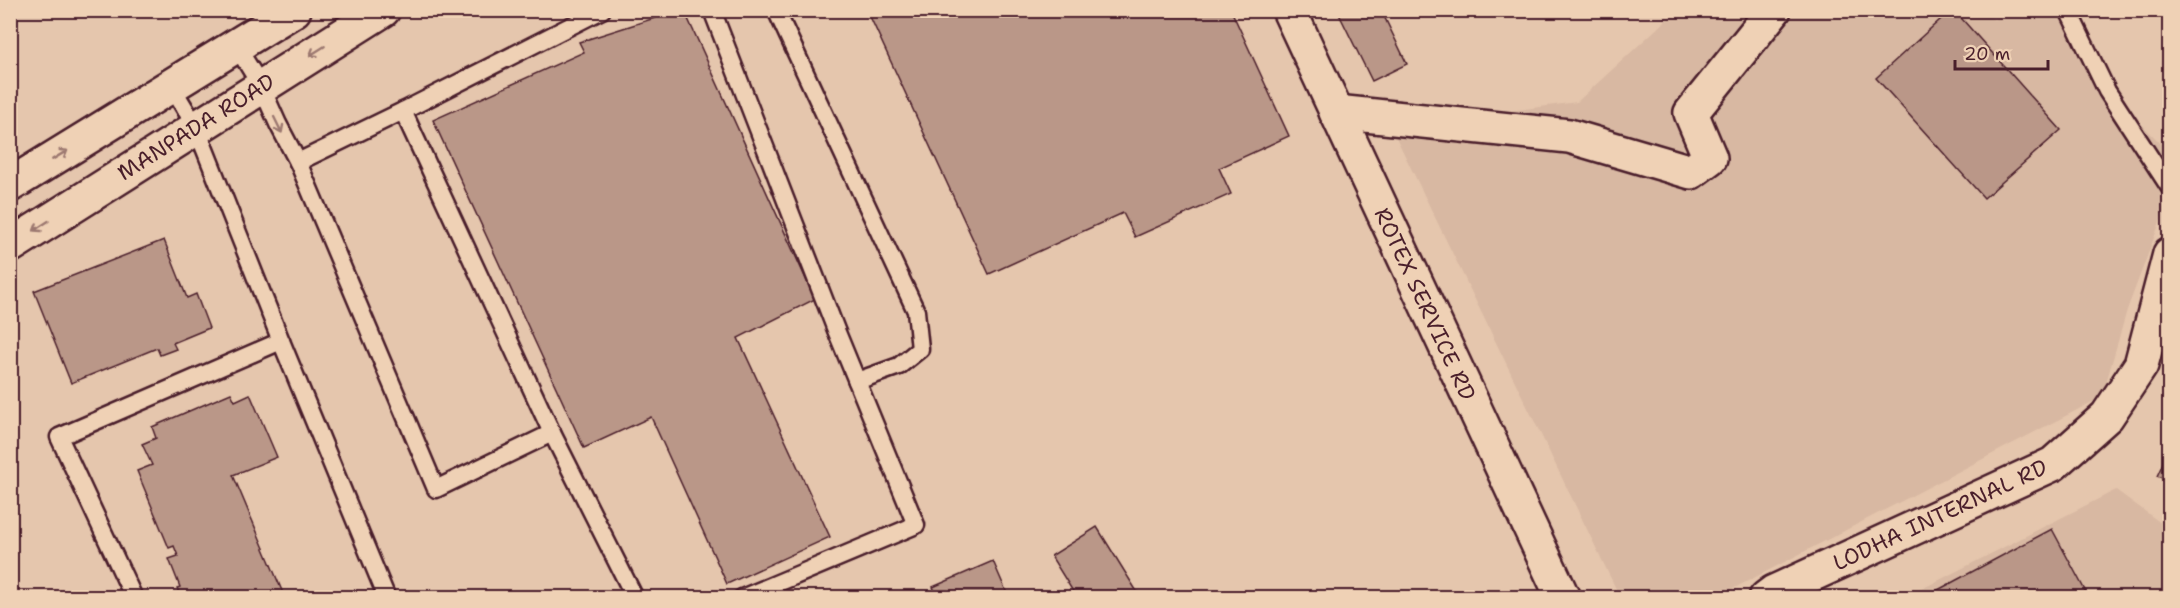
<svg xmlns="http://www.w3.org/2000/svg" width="2180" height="608" font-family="'Shantell Sans',sans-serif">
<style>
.built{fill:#d8b8a2}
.building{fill:#ba9788;stroke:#4a1f2b;stroke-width:1.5}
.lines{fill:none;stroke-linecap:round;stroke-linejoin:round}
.lane-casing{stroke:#4a1f2b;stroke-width:21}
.street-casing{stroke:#4a1f2b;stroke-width:38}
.secondary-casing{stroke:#4a1f2b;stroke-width:38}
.lane{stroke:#efd1b5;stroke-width:16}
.street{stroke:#efd1b5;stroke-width:33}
.secondary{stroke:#efd1b5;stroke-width:33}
.oneway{stroke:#9c7870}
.labels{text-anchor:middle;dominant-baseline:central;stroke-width:4.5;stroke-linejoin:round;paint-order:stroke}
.street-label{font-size:22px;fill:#4a1f2b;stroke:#efd1b5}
</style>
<rect width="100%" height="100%" fill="#e5c6ad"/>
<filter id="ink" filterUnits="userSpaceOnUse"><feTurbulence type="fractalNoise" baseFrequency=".0167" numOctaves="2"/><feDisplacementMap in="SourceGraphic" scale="12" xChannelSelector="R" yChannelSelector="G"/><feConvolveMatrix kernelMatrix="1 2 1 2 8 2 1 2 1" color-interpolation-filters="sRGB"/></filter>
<g filter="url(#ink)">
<g class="built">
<path d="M1983,10l11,10 12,-9h69l28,74 66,67v46l-42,112 -25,87 -385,200h-97l-229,-470 186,-25 99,-91z"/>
<path d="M2116,490l53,39v68l-265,1z"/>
</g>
<g class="building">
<path d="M680,10h4l131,289 -77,39 92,199 -103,47 -76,-167 -67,31 -151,-328 151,-68 -5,-10z"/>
<path d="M867,10h364l58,126 -70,32 12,26 -96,43 -12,-24 -134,61z"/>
<path d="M1337,10h44l26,54 -35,17z"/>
<path d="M1951,10h3l107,120 -77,68 -108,-120z"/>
<path d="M164,240l23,58 9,-4 13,34 -36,15 3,6 -16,6 -3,-7 -86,35 -37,-92z"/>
<path d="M231,393l4,8 15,-7 27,63 -44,18 52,123h-104l-4,-10 3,-1 -11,-28 9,-3 -4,-10 -5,2 -32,-77 15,-6 -10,-21 14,-6 -4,-11z"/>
<path d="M2170,448v50l-8,-4 6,-14 -11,-4z"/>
<path d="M1097,527l44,71h-64l-26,-42z"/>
<path d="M2052,529l37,69h-166z"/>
<path d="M993,561l16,37h-71l-5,-11z"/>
</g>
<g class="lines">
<g class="lane-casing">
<g id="lane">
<path d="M712,10l124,320 80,195 -174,73"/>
<path d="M776,10l140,301 4,38 -21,17 -42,15"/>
<path d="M2068,10l39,81 63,97"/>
<path d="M237,47l24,39 17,38 20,38 138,327 116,-56 83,165"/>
<path d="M172,87l24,40 85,214 106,257"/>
<path d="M403,111l199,-101"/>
<path d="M298,162l105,-51 149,322"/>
<path d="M134,598l-75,-161 222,-96"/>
</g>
</g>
<g class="street-casing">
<g id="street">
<path d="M1289,10l274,588"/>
<path d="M1336,112l233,24 122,36 19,-14 -19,-45 83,-103"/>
</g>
</g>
<g class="secondary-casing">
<g id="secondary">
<path d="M10,185l284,-175"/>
<path d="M10,246l373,-236"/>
<path d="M1766,598l8,-6 279,-128 54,-48 34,-51 29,-111"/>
</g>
</g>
<use href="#lane" class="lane"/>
<use href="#street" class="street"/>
<use href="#secondary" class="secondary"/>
</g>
<defs><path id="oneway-shaft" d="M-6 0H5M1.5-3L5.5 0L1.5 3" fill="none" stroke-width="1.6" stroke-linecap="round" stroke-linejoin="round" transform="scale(1.5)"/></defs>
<g class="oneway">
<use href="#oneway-shaft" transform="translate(317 51) rotate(148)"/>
<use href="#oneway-shaft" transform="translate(278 125) rotate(64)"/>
<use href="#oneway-shaft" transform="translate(60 155) rotate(-31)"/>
<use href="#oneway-shaft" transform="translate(41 226) rotate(147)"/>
</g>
</g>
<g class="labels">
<g class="street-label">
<text transform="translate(196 127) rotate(-32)">MANPADA ROAD</text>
<text transform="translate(1425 304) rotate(65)">ROTEX SERVICE RD</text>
<text transform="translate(1940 515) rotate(-25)">LODHA INTERNAL RD</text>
</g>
</g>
<rect width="2180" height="608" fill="none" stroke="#efd1b5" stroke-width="36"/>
<rect x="18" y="18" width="2144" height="572" fill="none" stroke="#4a1f2b" stroke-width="2" filter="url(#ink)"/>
<path d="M1955 60v9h93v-9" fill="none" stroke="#4a1f2b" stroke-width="3"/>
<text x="1964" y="60" font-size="18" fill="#4a1f2b" stroke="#efd1b5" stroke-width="4.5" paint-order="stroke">20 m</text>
</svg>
